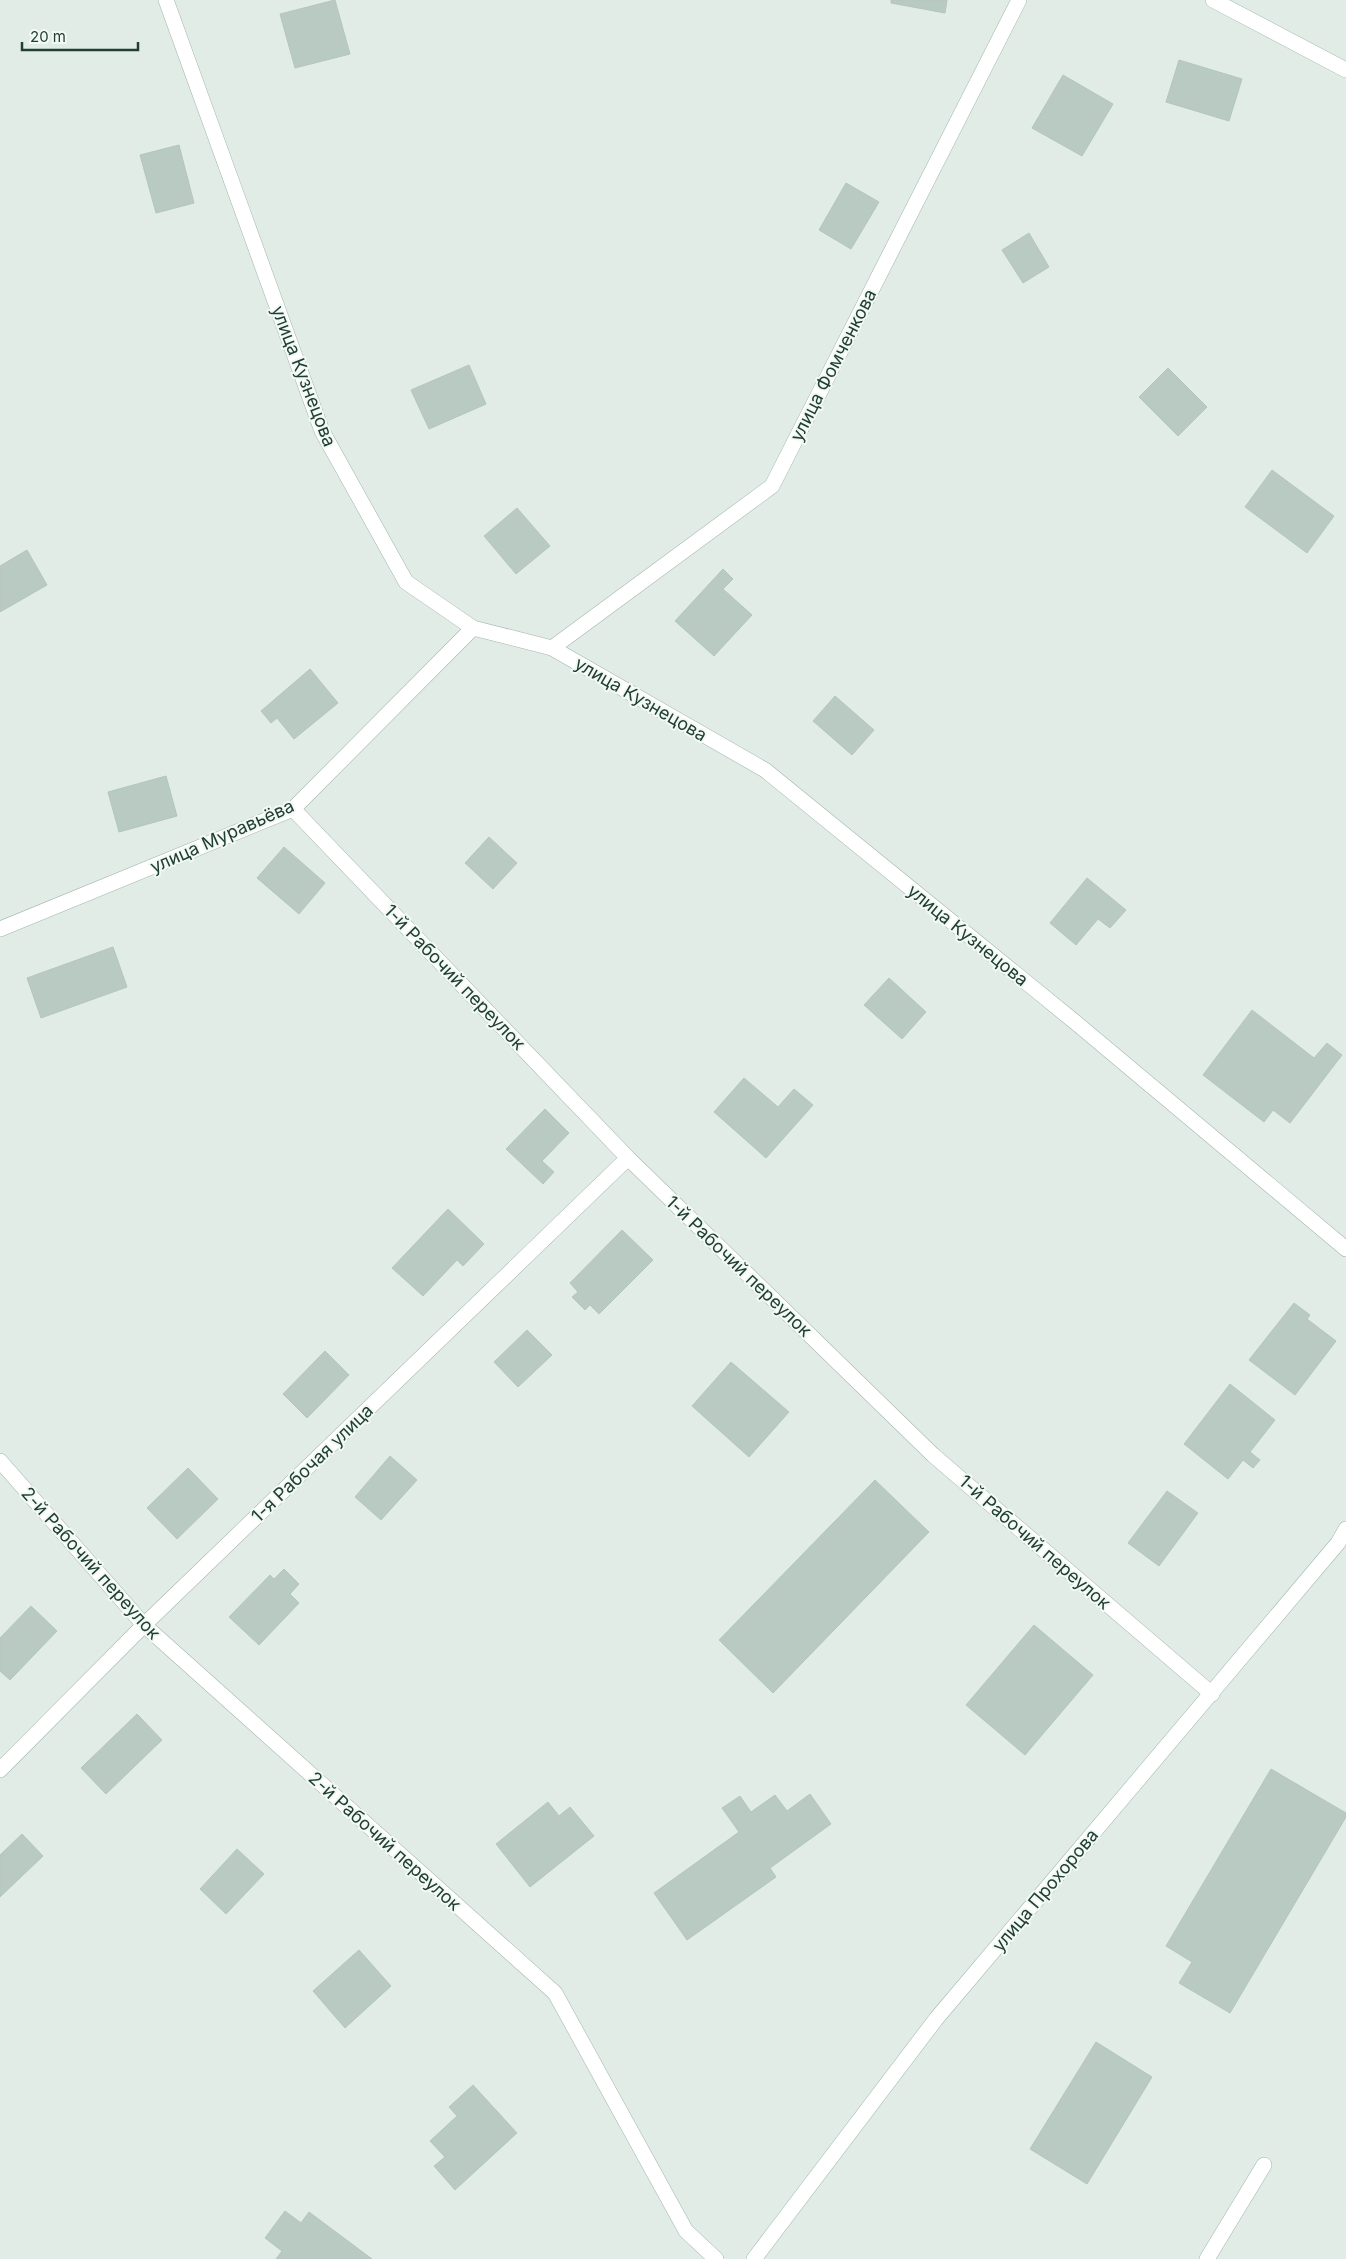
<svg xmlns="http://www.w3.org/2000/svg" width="1346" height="2259" font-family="Inter,sans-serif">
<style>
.building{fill:#b9cac2;stroke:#b3c6bd}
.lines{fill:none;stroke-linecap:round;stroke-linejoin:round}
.lane-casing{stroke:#a4b4ae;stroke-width:16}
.street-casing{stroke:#a4b4ae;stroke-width:16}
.secondary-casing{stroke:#9fb9ae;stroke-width:16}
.lane{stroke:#fff;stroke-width:15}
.street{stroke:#fff;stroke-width:15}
.secondary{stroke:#fff;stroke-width:15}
.labels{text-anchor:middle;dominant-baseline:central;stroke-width:4;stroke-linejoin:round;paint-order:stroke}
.street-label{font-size:18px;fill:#213e34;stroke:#f2f9f5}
</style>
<rect width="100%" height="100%" fill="#e1ece7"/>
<g class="building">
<path d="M335,0l15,54 -55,14 -15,-54z"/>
<path d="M891,0h56l-2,13 -54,-10z"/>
<path d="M1179,60l63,19 -13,42 -63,-19z"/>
<path d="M1063,75l50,29 -31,52 -50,-28z"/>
<path d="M179,145l15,58 -38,10 -16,-58z"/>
<path d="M846,183l33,19 -28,47 -32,-19z"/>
<path d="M1029,233l20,34 -26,16 -21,-33z"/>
<path d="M469,365l17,39 -57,25 -18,-39z"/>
<path d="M1168,368l39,39 -29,29 -39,-39z"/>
<path d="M1272,470l62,46 -27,37 -62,-46z"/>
<path d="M517,508l33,38 -34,28 -32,-38z"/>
<path d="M27,550l20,35 -47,27v-46z"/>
<path d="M723,569l10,10 -10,10 29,26 -38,41 -39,-35z"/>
<path d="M310,669l28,34 -44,36 -17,-21 -6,5 -10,-12z"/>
<path d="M835,696l39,34 -22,25 -39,-34z"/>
<path d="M166,776l11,40 -58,16 -11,-40z"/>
<path d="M489,837l28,26 -24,26 -28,-26z"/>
<path d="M284,847l41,36 -26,31 -42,-36z"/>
<path d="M1087,878l39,32 -16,18 -12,-9 -22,26 -26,-22z"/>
<path d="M113,947l14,40 -86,31 -14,-40z"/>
<path d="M889,978l37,34 -24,27 -38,-34z"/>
<path d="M1252,1010l62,48 13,-15 15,12 -52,68 -17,-13 -9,12 -61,-47z"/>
<path d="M744,1078l34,29 16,-18 19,16 -47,53 -52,-46z"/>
<path d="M545,1109l24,24 -27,28 12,11 -11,12 -37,-35z"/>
<path d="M448,1209l36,35 -21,22 -6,-6 -34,36 -31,-28z"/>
<path d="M622,1230l31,30 -54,54 -9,-9 -5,5 -13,-13 6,-5 -8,-9z"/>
<path d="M1294,1303l16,12 -3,4 29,22 -41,54 -46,-35z"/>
<path d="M527,1330l25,25 -34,32 -24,-25z"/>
<path d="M325,1351l24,24 -42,43 -24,-24z"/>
<path d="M731,1362l58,50 -40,45 -57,-51z"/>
<path d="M1230,1384l45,36 -25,32 10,8 -7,8 -10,-8 -15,19 -44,-35z"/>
<path d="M390,1456l27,24 -36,40 -26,-23z"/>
<path d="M188,1468l30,31 -41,40 -30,-31z"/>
<path d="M875,1480l54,52 -156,161 -54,-53z"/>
<path d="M1167,1491l31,22 -39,53 -31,-23z"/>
<path d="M284,1569l15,15 -9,10 9,9 -40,42 -30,-28 41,-42 4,4z"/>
<path d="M31,1606l26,25 -47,49 -10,-9v-33z"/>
<path d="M1034,1625l59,50 -68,80 -59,-50z"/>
<path d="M137,1714l25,26 -56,54 -25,-26z"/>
<path d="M1271,1769l75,44v4l-116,196 -51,-30 13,-21 -26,-16z"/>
<path d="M810,1794l21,30 -61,44 6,9 -89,63 -33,-47 85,-61 -17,-24 18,-12 11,16 24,-17 12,16z"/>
<path d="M548,1802l11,14 11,-9 24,29 -64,51 -34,-43z"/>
<path d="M22,1834l21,22 -43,41v-42z"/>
<path d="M237,1849l27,25 -38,40 -26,-25z"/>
<path d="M359,1950l32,36 -46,42 -32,-37z"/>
<path d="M1096,2042l56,35 -65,107 -57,-35z"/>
<path d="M473,2085l44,48 -62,57 -21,-24 11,-9 -15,-16 27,-25 -8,-9z"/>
<path d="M285,2211l16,12 8,-11 63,47h-96l6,-8 -17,-13z"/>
</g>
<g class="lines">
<g class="lane-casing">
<path id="lane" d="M1207,2259l57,-94"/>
</g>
<g class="street-casing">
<g id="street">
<path d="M166,0l156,431 84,151 67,46 79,20 213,122 310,252 271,227"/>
<path d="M1213,0l133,70"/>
<path d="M552,648l220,-162 247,-486"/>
<path d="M293,809l335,349 305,297 279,239"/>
<path d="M0,929l293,-120 180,-181"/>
<path d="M0,1461l144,164 411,368 131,238 30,28"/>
<path d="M0,1770l144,-145 484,-467"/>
</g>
</g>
<g class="secondary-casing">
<path id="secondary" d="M754,2259l182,-240 402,-476 8,-14"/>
</g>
<use href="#lane" class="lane"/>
<use href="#street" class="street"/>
<use href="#secondary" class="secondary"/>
</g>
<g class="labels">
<g class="street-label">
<text transform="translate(833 365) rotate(-63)">улица Фомченкова</text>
<text transform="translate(304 376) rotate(69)">улица Кузнецова</text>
<text transform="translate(641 699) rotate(30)">улица Кузнецова</text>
<text transform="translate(222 836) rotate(-24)">улица Муравьёва</text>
<text transform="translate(968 935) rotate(39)">улица Кузнецова</text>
<text transform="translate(455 977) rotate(46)">1-й Рабочий переулок</text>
<text transform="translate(739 1266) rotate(44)">1-й Рабочий переулок</text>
<text transform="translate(312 1463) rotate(-44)">1-я Рабочая улица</text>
<text transform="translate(1035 1542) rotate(41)">1-й Рабочий переулок</text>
<text transform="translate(91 1563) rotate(48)">2-й Рабочий переулок</text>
<text transform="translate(385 1841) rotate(42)">2-й Рабочий переулок</text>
<text transform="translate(1045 1890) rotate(-50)">улица Прохорова</text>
</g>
</g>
<path d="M22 42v8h116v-8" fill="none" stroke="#213e34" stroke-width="2.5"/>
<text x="30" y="42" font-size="15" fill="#213e34" stroke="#f2f9f5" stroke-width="4" paint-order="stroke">20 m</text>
</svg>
